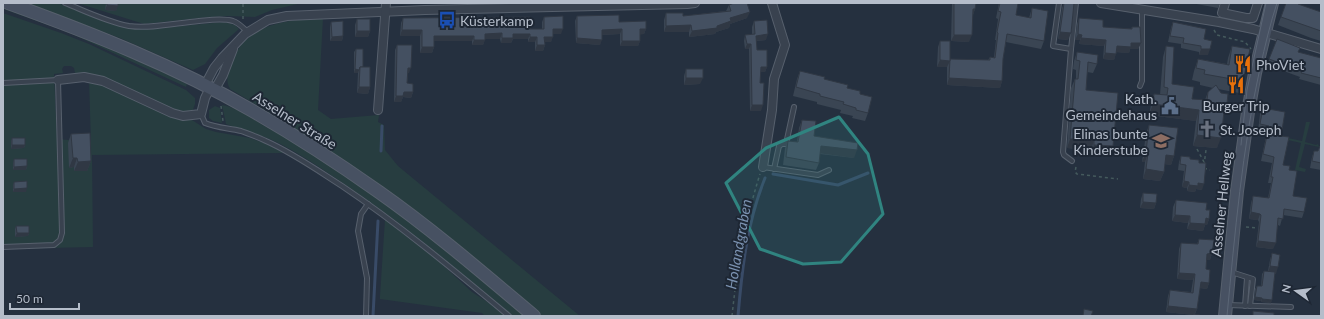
<svg xmlns="http://www.w3.org/2000/svg" width="1324" height="319" font-family="Lato,sans-serif">
<style>
.green{fill:#273d40}
.lines{fill:none;stroke-linecap:round;stroke-linejoin:round}
.stream{stroke:#394b67;stroke-width:3}
.lane-casing{stroke:#57606d;stroke-width:6}
.street-casing{stroke:#57606d;stroke-width:10}
.secondary-casing{stroke:#57606d;stroke-width:14}
.path{stroke:#455a5d;stroke-width:1.5;stroke-dasharray:3 3;stroke-linecap:butt}
.lane{stroke:#39424f;stroke-width:4}
.street{stroke:#39424f;stroke-width:8}
.secondary{stroke:#475162;stroke-width:12}
.tram{stroke:#5b6676;stroke-width:1}
.wall{fill:#3a4553}
.shaded-wall{fill:#303844}
.building{fill:#445061;stroke:#303844}
.marked{fill:#308480;fill-opacity:0.2;stroke:#308480;stroke-width:3;stroke-linejoin:round}
.labels{text-anchor:middle;dominant-baseline:central;stroke-width:4;stroke-linejoin:round;paint-order:stroke}
.poi-label{font-size:14px;fill:#b5bdca;stroke:#1e2734;text-anchor:start}
.street-label{font-size:14px;fill:#b5bdca;stroke:#1e2734}
.water-label{font-size:15px;font-style:italic;fill:#7c93b2;stroke:#1e2734}
</style>
<rect width="100%" height="100%" fill="#25303f"/>
<g class="green">
<path d="M25,3h33l51,20 25,5 16,1 74,-7 11,3 4,4 -22,19 -12,16 -12,6 -73,-32z"/>
<path d="M77,3h225l-30,7 -17,7 -27,-1 -19,1 -65,7z"/>
<path d="M3,7c63,21 124,48 184,77l-1,3 -118,-55 -65,-23z"/>
<path d="M3,13l58,20 28,11 97,46 9,8v6l-3,8 -12,2 -105,-41 -1,-5 -3,-2h-7l-2,3 1,4 -9,1 3,65 34,3 -2,-62 10,3 84,36 9,1 14,9 10,3 34,6 14,5 21,10 -193,2 1,92 -90,2z"/>
<path d="M323,18l-5,92 13,9 48,-4 -1,7 6,3 1,25 13,16 182,150h-38l-57,-48 -180,-133 -26,-17 -49,-29c-5,-9 -2,-17 2,-27 14,-39 55,-42 91,-44z"/>
<path d="M222,105c15,2 35,17 48,24 94,51 175,120 257,187h-14c-53,-44 -106,-89 -163,-128 -25,-17 -50,-35 -78,-48 -15,-6 -31,-10 -46,-16z"/>
<path d="M215,106l5,2 2,15 -9,-2 -4,-3v-8z"/>
<path d="M1306,122h4l-5,20 11,3 2,-1 1,3 -14,-3 -6,23 7,2 -1,3 -10,-2 6,-27 -13,-3v-2l14,3z"/>
<path d="M385,219l48,37 39,36 17,11 16,13h-20l-3,-3 -102,-14v-3z"/>
</g>
<g class="lines">
<g class="stream">
<path d="M381,151l1,-25"/>
<path d="M773,174l65,11 30,-12"/>
<path d="M373,316l5,-95"/>
<path d="M738,316c4,-47 9,-94 27,-138"/>
</g>
<g class="lane-casing">
<g id="lane">
<path d="M65,3c20,8 42,19 64,23 22,3 47,-3 70,-5 11,-1 23,-3 34,0 6,2 10,7 15,11"/>
<path d="M1059,3l-6,43 18,3 5,-46"/>
<path d="M1071,49l-8,103 1,3 8,6"/>
<path d="M3,83l55,-3 4,153 -2,7 -6,5 -51,2"/>
<path d="M1140,86l2,-5v-71"/>
<path d="M201,114l4,9c12,5 24,5 36,8 8,3 17,6 25,10 27,12 51,29 76,45 58,39 113,85 167,130"/>
<path d="M763,167l55,8 11,-5"/>
<path d="M774,169l5,-23 3,-2h4l8,-37"/>
<path d="M1231,272l22,7 -3,27"/>
<path d="M1228,305l63,2"/>
<path d="M1245,306l2,-28"/>
<path d="M366,316l1,-38 -9,-47 3,-17 7,-10"/>
</g>
</g>
<g class="street-casing">
<g id="street">
<path d="M1101,3l118,19 34,7 68,20"/>
<path d="M1225,3l-3,10 24,5h7l5,-15"/>
<path d="M58,80l26,-3 19,4 69,32 11,3 18,-2 4,-16 5,-10"/>
<path d="M205,85l9,-17 8,-10 23,-24 23,-14 19,-4 138,-6 262,-6 8,-1"/>
<path d="M214,91l9,-16 10,-26"/>
<path d="M378,110l8,-107"/>
<path d="M763,167l9,-57 2,-31 11,-34 -13,-42"/>
</g>
</g>
<g class="secondary-casing">
<g id="secondary">
<path d="M8,3c83,30 167,63 243,107 44,25 87,53 128,82 54,38 105,82 155,124"/>
<path d="M1225,316l12,-125 11,-79 7,-39 17,-70"/>
</g>
</g>
<g class="path">
<path d="M243,19v-16"/>
<path d="M1214,30l3,5 28,7 6,7"/>
<path d="M221,106l2,15"/>
<path d="M1197,149l7,13"/>
<path d="M1204,165l2,-15"/>
<path d="M1076,167l-1,5 2,2 41,5"/>
<path d="M1204,168l6,2"/>
<path d="M1246,227l12,1"/>
<path d="M732,316c5,-48 13,-95 28,-142"/>
</g>
<use href="#lane" class="lane"/>
<use href="#street" class="street"/>
<use href="#secondary" class="secondary"/>
<g class="tram">
<path d="M1241,145l6,-55 19,-87"/>
<path d="M1227,316c8,-83 15,-166 33,-248 5,-22 10,-44 17,-65"/>
</g>
</g>
<g class="wall">
<path d="M106,3h12l-2,8 -11,-1z"/>
<path d="M952,3h24l-1,6 -2,6h-1l-3,27 -18,-1z"/>
<path d="M999,3h19l-2,12 13,3 3,-10 12,33 -3,8 -35,-7 -3,17 -1,22 -2,7 -53,-3v-18h-10l1,-20 2,-6 10,19h38l2,-3h4l2,-17h-1l3,-21 -2,-1z"/>
<path d="M1064,3h10l-6,37 -10,-1 4,-31z"/>
<path d="M1191,3h29l-2,5z"/>
<path d="M1286,3l12,1 22,8 1,-4v33l-10,-3 -33,-13z"/>
<path d="M729,5l18,13 -17,6 -1,4 -13,4 -1,2 -26,3v-5h-25v-12l2,-7 17,3 43,-5z"/>
<path d="M577,16l42,6 27,7 -2,5h-4v7l-2,5h-18v-12l-18,1 -2,10 -24,-2 -1,-22z"/>
<path d="M544,17l17,17h-8l-2,8h-6v3l-2,6h-8v-9h-7v-3h-15l-2,4h-10l-1,-4h-15l-2,6h-11v-4h-38v6l-2,6h-12v-17h-20l1,-13 2,-5 127,11h12v-7z"/>
<path d="M1079,18l24,9 28,2 1,-2 9,16 -3,6h-8l-1,4 -13,-1 -2,8 -11,-1 1,-13 -25,-2 1,-4h-5l2,-16z"/>
<path d="M357,19l13,12 -2,6h-13v-12z"/>
<path d="M754,21l12,19 -10,1 1,9 10,17 -2,5h-5v11l1,28h-11l-1,-62h-4l-1,-8 1,-6 7,-1v-7z"/>
<path d="M331,22l12,14 -1,5h-12v-14z"/>
<path d="M1173,22l31,17 4,16h-9v-3l-18,-4v-4l-13,-2 3,-14z"/>
<path d="M1277,39l21,13 23,6v27l-22,-6 1,-2 -33,-12z"/>
<path d="M397,45l12,28h-1l-1,10 6,9 -2,6 -8,-1 -2,5h-7l1,-52z"/>
<path d="M1166,46l6,38 20,15 13,1 3,-8 5,-4 -13,-3v-3l-8,-2 2,-9 4,-12 29,5 1,-6 4,-12 11,35 -4,12 -21,-4 6,23 -7,36 -24,-2 3,-25 -47,-6 2,-10 3,-11 6,1 3,-38z"/>
<path d="M356,49l14,38 -2,7 -11,-1 1,-20h-4v-21z"/>
<path d="M1077,52l20,12 -4,9 -6,-1 -1,18 24,65 -20,-1 1,-4 -24,-2 4,-60 4,-9h1v-9l-3,-1 1,-8z"/>
<path d="M686,69l14,15 -16,1v-9z"/>
<path d="M800,71l24,8 36,15 8,19 -3,8 -13,-3 1,-2 -13,-3 1,-3 -24,-6v-2l-24,-6 4,-17z"/>
<path d="M1263,108l18,28 2,29 6,5 4,26 11,16 -2,6 -19,-3 -3,11 -2,-1 -5,24 -17,-2 3,-25 -1,-2 -9,-1 2,-16 2,-7 15,2 3,-15h-3l4,-20 -11,-2 6,-29 -9,-1 2,-17z"/>
<path d="M802,120l12,16 40,22 -34,-4 -1,9 -3,7 -33,-5 2,-17 3,-7 9,1 2,-14z"/>
<path d="M1149,125l25,31 -3,9 -6,-1 -1,8 -4,9 -17,-2 2,-17h-3l4,-28z"/>
<path d="M71,134l20,27 -4,10h-13v-4l-5,1 -1,-25z"/>
<path d="M12,138l13,7 -1,3 -13,1v-8z"/>
<path d="M1320,146h1v24l-11,-2 2,-11 2,-6h4z"/>
<path d="M1181,156l9,3 12,31 -6,-1 -1,3 -8,-1v-3l-5,-1 2,-16 -6,-1 1,-8z"/>
<path d="M14,159l13,7 -1,4h-13v-7z"/>
<path d="M14,182l12,10h-13v-7z"/>
<path d="M1143,193l13,10 -2,6 -14,-1 1,-9z"/>
<path d="M1176,200l30,10 3,9 -2,6h-2l-2,6 -16,-2 1,-6 -16,-2 1,-14z"/>
<path d="M16,226l13,7 -1,3 -13,1v-8z"/>
<path d="M1199,239l13,14 -2,7h-4v9l3,14 -2,6 -7,-1 -3,21 -2,5 5,2h-8l1,-1 -27,-3 2,-16 2,-6 21,2 2,-12 -16,-1 2,-30 2,-6 16,1z"/>
<path d="M1272,253l4,21h-1l-4,29 -10,-1v-1l-7,-1 1,-11 2,-3h4l1,-12 2,-3h4l2,-11z"/>
</g>
<g class="shaded-wall">
<path d="M107,5l11,1 -2,5 -11,-1z"/>
<path d="M973,9h2l-2,6h-3z"/>
<path d="M750,12l-3,6 -17,6 -1,4 -13,4 -1,2 -26,3 3,-6 25,-5 13,-8z"/>
<path d="M691,25l-2,7h-25l2,-6z"/>
<path d="M553,29h10l-2,5h-10z"/>
<path d="M622,29l-2,5 -20,1 2,-5z"/>
<path d="M640,29h6l-2,5 -6,1z"/>
<path d="M402,30h20l-2,6h-20z"/>
<path d="M357,31h13l-2,6h-13z"/>
<path d="M1060,32l11,1 -3,7 -10,-1z"/>
<path d="M502,33l-2,6h-17l2,-5z"/>
<path d="M513,34h17l-2,5h-15l-2,4h-10l1,-5z"/>
<path d="M768,34l-2,6 -12,1 2,-5z"/>
<path d="M1078,34l4,1 -2,5h-5z"/>
<path d="M954,35h18l-3,7 -18,-1z"/>
<path d="M343,36l-1,5h-12l2,-4z"/>
<path d="M434,36h40l-2,5h-40z"/>
<path d="M530,37h7l-2,5h-7z"/>
<path d="M544,37h9l-2,5h-8z"/>
<path d="M577,38l25,2 -2,5 -24,-2z"/>
<path d="M1081,38l25,2 -2,6 -25,-2z"/>
<path d="M474,40h11l-2,5h-11z"/>
<path d="M622,41h18l-2,5h-18z"/>
<path d="M1131,43h10l-3,6h-8l-1,4 -15,-1 3,-6z"/>
<path d="M747,44h4l-2,5h-4z"/>
<path d="M537,45h8l-2,6h-8z"/>
<path d="M422,47h12l-2,6h-12z"/>
<path d="M1201,49h9l-2,6h-9z"/>
<path d="M1105,53l11,1 -2,6 -11,-1z"/>
<path d="M940,60l10,1 -3,6h-10z"/>
<path d="M761,67h6l-2,5h-6z"/>
<path d="M408,68h3l-2,5h-3z"/>
<path d="M355,69l4,1 -1,3h-4z"/>
<path d="M686,78h17l-3,6 -16,1z"/>
<path d="M949,78l53,3 -2,7 -53,-3z"/>
<path d="M359,87h11l-2,7 -11,-1z"/>
<path d="M404,92h9l-2,6 -8,-1 -2,5h-7l2,-6z"/>
<path d="M1225,103h2l-3,10z"/>
<path d="M1153,104l46,6 -3,11 -47,-6z"/>
<path d="M752,105h11l-2,6h-11z"/>
<path d="M1197,135l24,3 -4,10 -24,-2z"/>
<path d="M1070,139l24,1 -3,10 -24,-2z"/>
<path d="M12,145h13l-1,3 -13,1z"/>
<path d="M1094,145l19,1 -3,9 -20,-1z"/>
<path d="M821,146l36,4 -3,8 -36,-5z"/>
<path d="M1146,152l2,1 -3,9h-3z"/>
<path d="M1166,155l8,1 -3,9 -8,-1z"/>
<path d="M73,158h4l-3,9 -5,1z"/>
<path d="M91,161l-4,10h-13l4,-9z"/>
<path d="M27,166l-1,4h-13l1,-3z"/>
<path d="M1146,169l18,3 -4,9 -17,-2z"/>
<path d="M1184,181l5,1 -2,6 -5,-1z"/>
<path d="M1198,183l6,1 -2,6 -6,-1 -1,3 -8,-1 2,-6z"/>
<path d="M27,188l-1,4h-13l1,-3z"/>
<path d="M1143,202l13,1 -2,6 -14,-1z"/>
<path d="M1251,212l9,2 -2,6 -9,-1z"/>
<path d="M1175,215l15,1 -2,7 -16,-2z"/>
<path d="M1206,218l3,1 -2,6h-2l-2,6 -16,-2 3,-6z"/>
<path d="M17,233h12l-1,3 -13,1z"/>
<path d="M1258,241l18,2 -3,6 -17,-2z"/>
<path d="M1212,253l-2,7h-5l2,-6z"/>
<path d="M1270,266l8,1 -2,7 -8,-1z"/>
<path d="M1179,273l16,1 -2,6 -16,-1z"/>
<path d="M1201,282l8,1 -2,6 -8,-1z"/>
<path d="M1255,297l7,1 -1,3 -7,-1z"/>
<path d="M1262,299l10,1 -1,3 -10,-1z"/>
<path d="M1168,306l29,3 -3,6 -28,-3z"/>
</g>
<g class="building">
<path d="M107,3h11v3l-11,-1z"/>
<path d="M734,3h13l3,9 -20,6 1,3 -14,5v2l-25,3 -1,-6 -25,1v-13h17v3l48,-5 -2,-6z"/>
<path d="M954,3h22l-1,6h-2l-1,26h-18z"/>
<path d="M1000,3h18l-2,12 15,3 1,-10 16,3 -4,30 -37,-7 -4,25 -1,22 -53,-3 1,-19 40,1v-3l5,1 3,-25 -1,-1 4,-20 -3,-1z"/>
<path d="M1064,3h10l-3,30 -11,-1z"/>
<path d="M1286,3h12v1l23,8v19l-40,-14z"/>
<path d="M619,15v7l27,-1v8h-6v12h-18v-12l-20,1v10l-25,-2v-22z"/>
<path d="M563,16v13h-10v8h-9l1,8h-8v-8h-7v-3h-17v4h-11v-5l-17,1v6h-11v-4h-40v11h-12v-17h-20l1,-12 127,-1v12h14v-12z"/>
<path d="M1079,18l24,2v7l29,2v-2h8l1,16h-10v4l-14,-1 -1,8 -11,-1 1,-13 -25,-2 1,-3 -4,-1z"/>
<rect x="357" y="19" width="13" height="12"/>
<path d="M767,20l1,14 -12,2 1,14h10v17h-6l-1,16h4l-1,22h-11l-1,-61h-4l-2,-9 10,-1 -1,-13z"/>
<path d="M343,21v15l-11,1 -1,-15z"/>
<path d="M1173,22l33,7 -2,10 8,2 -2,8h-9v-3l-18,-3 1,-5 -14,-2z"/>
<path d="M1277,39l23,9 -2,4 23,6v20l-20,-5 1,-2 -33,-12z"/>
<path d="M940,41h10v20l-10,-1z"/>
<path d="M397,45h15l-1,23h-3l-1,15 6,1v8h-9l-1,4h-7z"/>
<path d="M1166,46l8,1 -2,37 22,3 -2,12 15,1 1,-8 8,-7 5,8 7,1 -1,9h-2l-4,35 -24,-3 2,-25 -46,-6 1,-10 13,1 1,-7 -4,-1z"/>
<path d="M1232,46l18,3 -7,32 -39,-7 1,-4 -9,-2 2,-9 31,6z"/>
<path d="M356,49h7v18h-3l-1,3 -4,-1z"/>
<path d="M1077,52l21,3 -1,9 -9,-2 -2,28 32,3 -5,53 -19,-1v-5l-24,-1 5,-60h3l2,-18 -4,-1z"/>
<path d="M360,67h10v20h-11z"/>
<rect x="686" y="69" width="17" height="9"/>
<path d="M800,71l25,6 -1,2 24,6 -1,3 13,3v3l12,3 -4,16 -12,-3v-2l-13,-4 1,-2 -24,-6v-2l-24,-7z"/>
<path d="M1263,108l22,4 -4,24 8,1 -6,28 7,1 -1,4 8,1 -4,25 14,2 -3,14 -20,-3 -1,10 -5,-1 -2,25 -18,-2 3,-26 -1,-1 -9,-2 2,-16 16,2 4,-21h-2l3,-20 -11,-3 6,-28 -9,-2z"/>
<path d="M802,120l14,1 -2,15 44,7 -1,7 -36,-4 -2,17 -33,-6 2,-16 10,1z"/>
<path d="M1149,125l29,3 -4,28 -8,-1 -2,17 -18,-3 2,-16 -2,-1z"/>
<path d="M90,133l1,28 -13,1 -1,-4h-4l-2,-24z"/>
<rect x="12" y="138" width="13" height="7"/>
<path d="M1320,146h1v17l-9,-2 2,-10h4z"/>
<path d="M1181,156l9,1v2l9,1v3h7l-2,21 -6,-1v3l-9,-1v-3l-5,-1 2,-16 -6,-1z"/>
<path d="M14,159h13v7l-13,1z"/>
<path d="M27,181v7l-13,1v-7z"/>
<path d="M1143,193l14,1 -1,9 -13,-1z"/>
<path d="M1176,200l31,3 -1,7h4l-1,9 -3,-1 -1,6 -15,-1v-7l-15,-1z"/>
<path d="M16,226h13v7h-12z"/>
<path d="M1199,239l15,1 -2,13 -5,1 -1,15 4,1 -1,13 -8,-1 -4,27 -29,-3 2,-16 23,3 2,-19 -16,-1 2,-30 17,1z"/>
<path d="M1272,253l8,2 -2,12 -8,-1z"/>
<path d="M1264,271l11,1 -3,28 -10,-1v-1l-7,-1 2,-11h5z"/>
<path d="M1084,309l9,2 -2,5h-8z"/>
<path d="M1253,311l21,2v3h-21z"/>
<path d="M1193,314l7,1v1h-7z"/>
</g>
<path class="marked" d="M839,117l29,37 15,60 -42,48 -38,2 -43,-15 -34,-66 40,-35z"/>
<defs>
<g id="bus-bare" transform="scale(1.38)"><path d="M-5-6H5V4H4V6H2V4H-2V6H-4V4H-5ZM-3.5-4V0h7V-4ZM-3.5 1.2v1.5H-2V1.2ZM2 1.2v1.5H3.5V1.2Z" fill="#1a4fb4" stroke="#1e2734" stroke-width="2.5" paint-order="stroke"/></g>
<g id="restaurant-bare" transform="scale(1.38)"><path d="M-5-6h1v4h1v-4h1v4h1v-4h1v5L-1.5 .5V6h-2V.5L-5-1ZM5-6V6H3V1.5H1.5Q1.5-4 5-6Z" fill="#e8710a" stroke="#1e2734" stroke-width="2.5" paint-order="stroke"/></g>
<g id="civic-bare" transform="scale(1.38)"><path d="M-.6-6.5H3V-4.5H.6V-3L4-1V1h2V6H-6V1h2V-1L-.6-3ZM-1.2 2.5V6h2.4V2.5Z" fill="#5c6f8a" stroke="#1e2734" stroke-width="2.5" paint-order="stroke"/></g>
<g id="church-bare" transform="scale(1.38)"><path d="M-1.2-6h2.4v3.5h3.3v2.4h-3.3V6h-2.4V-.1h-3.3v-2.4h3.3Z" fill="#6b7280" stroke="#1e2734" stroke-width="2.5" paint-order="stroke"/></g>
<g id="school-bare" transform="scale(1.38)"><path d="M0-5L7-2L0 1L-7-2ZM-4 1L0 2.5L4 1V4Q0 6-4 4Z" fill="#8d6e63" stroke="#1e2734" stroke-width="2.5" paint-order="stroke"/></g>
</defs>
<g fill-rule="evenodd">
<use href="#bus-bare" x="447" y="20"/>
<use href="#restaurant-bare" x="1243" y="64"/>
<use href="#restaurant-bare" x="1236" y="85"/>
<use href="#civic-bare" x="1170" y="106"/>
<use href="#church-bare" x="1207" y="129"/>
<use href="#school-bare" x="1161" y="141"/>
</g>
<g class="labels">
<g class="poi-label">
<text x="460" y="20">Küsterkamp</text>
<text x="1256" y="64">PhoViet</text>
<text x="1157" y="98" text-anchor="end">Kath.<tspan x="1157" dy="16">Gemeindehaus</tspan></text>
<text x="1236" y="105" text-anchor="middle">Burger Trip</text>
<text x="1220" y="129">St. Joseph</text>
<text x="1148" y="133" text-anchor="end">Elinas bunte<tspan x="1148" dy="16">Kinderstube</tspan></text>
</g>
<g class="street-label">
<text transform="translate(295 120) rotate(32)">Asselner Straße</text>
<text transform="translate(1221 204) rotate(-84)">Asselner Hellweg</text>
</g>
<g class="water-label">
<text transform="translate(738 244) rotate(-80)">Hollandgraben</text>
</g>
</g>
<rect width="1324" height="319" fill="none" stroke="#b5bdca" stroke-width="8"/>
<g transform="translate(1296 291) rotate(284)" stroke="#1e2734" stroke-width="3" paint-order="stroke">
<path d="M0-3L7 15L0 10L-7 15Z" fill="#b5bdca"/>
<text y="-6" font-size="11" font-weight="bold" text-anchor="middle" fill="#b5bdca">N</text>
</g>
<path d="M10 303v6h69v-6" fill="none" stroke="#b5bdca" stroke-width="2"/>
<text x="16" y="303" font-size="12" fill="#b5bdca" stroke="#1e2734" stroke-width="3" paint-order="stroke">50 m</text>
</svg>
